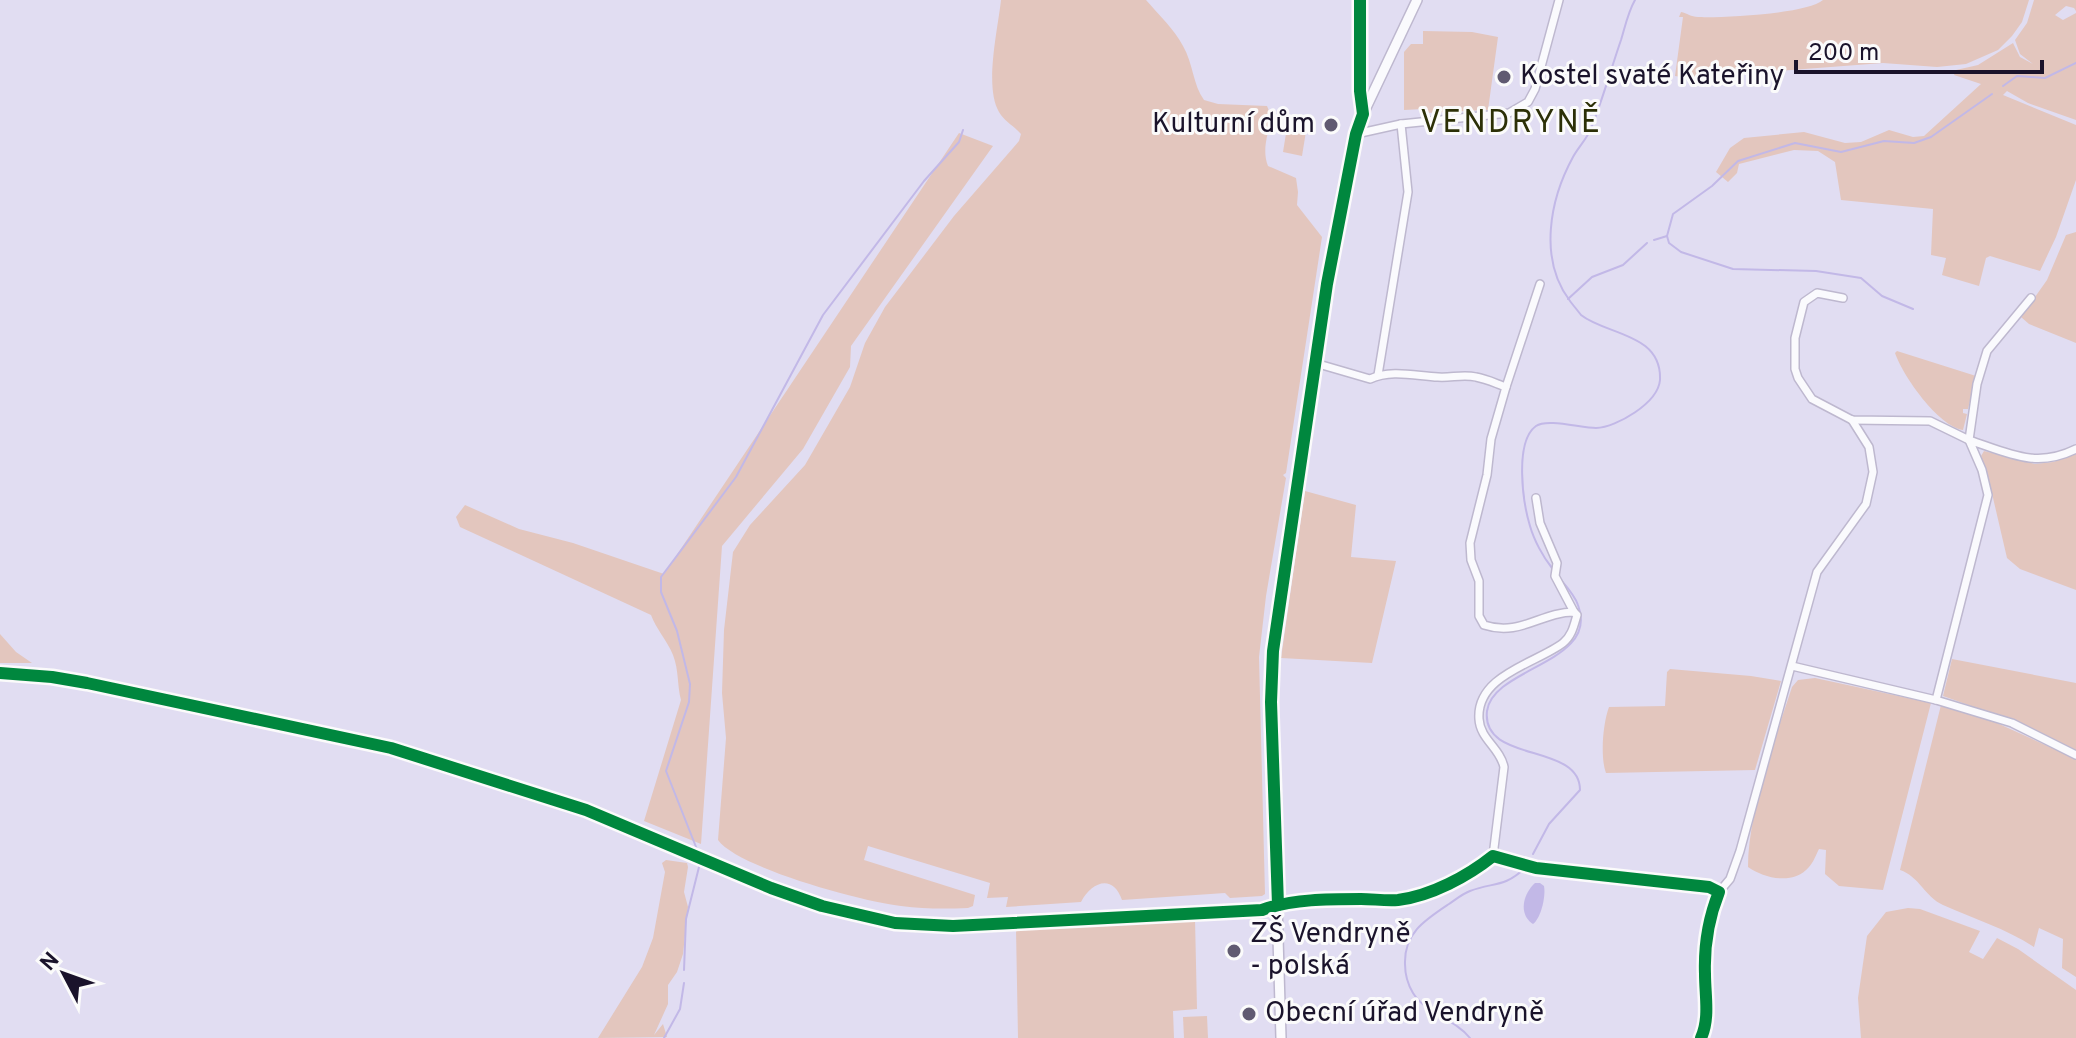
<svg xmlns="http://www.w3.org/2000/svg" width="2076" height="1038" font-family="Overpass,sans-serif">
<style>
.green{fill:#e3c6be}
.water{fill:#c2b8e7}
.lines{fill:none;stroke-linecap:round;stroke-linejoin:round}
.stream{stroke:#c2b8e7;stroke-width:2}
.minor-casing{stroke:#beb8cf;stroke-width:10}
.tertiary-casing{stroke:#beb8cf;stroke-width:12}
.minor{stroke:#fafafd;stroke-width:7}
.tertiary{stroke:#fafafd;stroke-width:9}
.cycleway-casing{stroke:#fbfbfb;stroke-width:17}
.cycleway{stroke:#00873e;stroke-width:12}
.poi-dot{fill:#605a71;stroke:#fbfbfb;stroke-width:3}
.labels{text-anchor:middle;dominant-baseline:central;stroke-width:6;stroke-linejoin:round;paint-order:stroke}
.poi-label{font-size:28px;fill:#1a132b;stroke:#fbfbfb;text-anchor:start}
.quarter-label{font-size:32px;letter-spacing:2px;fill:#2c3007;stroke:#fbfbfb}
</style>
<rect width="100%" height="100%" fill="#e1ddf2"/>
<g class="green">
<path d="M1001,0h145c13,15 28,29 37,46 10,17 10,39 21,54l14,4 49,2c9,18 -8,37 1,60l28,12 2,14 -1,13 25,32 -36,236 -3,2 3,3 -20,118 -7,61 6,237 -3,2 -32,2 -5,-5 -103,7c-9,-27 -31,-18 -41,2l-75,5 2,-10 -21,1 3,-15 -122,-37 -4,14 111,35 -2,11 -5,2c-23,1 -44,1 -67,-2 -37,-4 -163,-38 -183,-66l8,-102 -4,-45 2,-63 9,-78 17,-27 55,-60 45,-78 15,-44 20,-36 69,-91 65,-75 2,-7c-7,-8 -17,-13 -22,-22 -15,-25 -1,-83 2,-112z"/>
<path d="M1823,0h206l-7,22 -10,14 -14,14 -32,14 -29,3 -54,-4 -195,15 -13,-2 8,-59h-4l2,-5c6,1 10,5 17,5 24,1 109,-3 125,-17z"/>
<path d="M2034,0h42v11l-2,-3 -8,-2 -11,9 8,5 13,-7v107l-48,-17 -21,-12 -4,4 73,30v55l-20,57 -16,34 -50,-15 -4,2 -7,28 -37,-11 4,-17 -15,-3 2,-46 -92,-9 -6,-38 -17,-11 -24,-1 -55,14 -2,9 -9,9 -12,-10 14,-24 14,-10 60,-6 41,11 16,-1 28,-12 24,7 11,-1 57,-52 -27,-9 2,-5 22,-5 35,-22 7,14 13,7 -13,-10 -5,-14 12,-17z"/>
<path d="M1423,31l49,1 26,5 -10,73 -63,3 -2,-4 -19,1v-58l7,-8h12z"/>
<path d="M1289,115l19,4 -6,37 -19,-4z"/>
<path d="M959,133l34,13 -142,200 -1,21 -47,82 -81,97 -21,298 -57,-23 37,-121c-4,-15 -2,-30 -8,-45 -6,-15 -17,-26 -22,-40l-191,-88 -4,-10 9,-12 54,24 54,14 91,31z"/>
<path d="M2076,232v111l-47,-19 -8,-7 26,-37 19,-45z"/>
<path d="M1897,351l79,25 -8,33h-5v4l4,1 -4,16c-25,-4 -60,-54 -68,-77z"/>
<path d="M1984,451l51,13 18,-2 23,-8v136l-56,-21 -13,-11 -20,-86 -6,-16z"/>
<path d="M1305,491l51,14 -5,52 45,4 -24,102 -91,-5z"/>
<path d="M0,634l16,18 16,11h-32z"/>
<path d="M1952,659l124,24v68l-71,-33 -62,-22z"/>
<path d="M1670,669l81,7 30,5 -26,89 -149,3c-6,-16 -3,-50 3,-66l56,-1 2,-34z"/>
<path d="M1815,678l116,25 -48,187 -44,-4 -14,-12 1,-24 -7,-1c-3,6 -6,14 -10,18 -15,18 -44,12 -61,0 0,-54 27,-128 44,-180l6,-7z"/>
<path d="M1941,705l56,18 79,36v218l-14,-9 1,-29 -24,-11 -5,19c-29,-19 -60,-28 -91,-42 -18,-8 -24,-29 -43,-35z"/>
<path d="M666,860l21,3 1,4 -4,25 4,15 -5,47 -6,18 -9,13v19l-14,31 9,-11 4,13 -69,1 44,-71 11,-29 12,-66 -3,-9z"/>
<path d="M1908,908l12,1 60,22 -11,21 14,7 14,-21 21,11 58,41v48h-215l-3,-40 9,-62 19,-24z"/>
<path d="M1195,919l2,90 -24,2 1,27h-156l-2,-109z"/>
<path d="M1207,1016l1,22h-24l-1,-21z"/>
</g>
<path class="water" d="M1535,883h5l4,3c2,10 -3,32 -11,38 -15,-10 -10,-30 2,-41z"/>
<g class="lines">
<g class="stream">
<path d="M2003,86l14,-10 28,2 31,-15"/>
<path d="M1667,236l2,7 12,9 52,17 83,2 45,7 21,18 31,13"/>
<path d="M1654,240l13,-4 6,-22 39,-28 26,-25 57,-18 46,9 43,-11 30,2 17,-6 61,-43"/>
<path d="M1568,299l24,-22 31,-12 24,-22"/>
<path d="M1552,568c-9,-11 -18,-28 -22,-42 -7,-23 -16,-84 6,-100 11,-8 45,2 60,2 21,-1 62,-25 64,-48 2,-47 -54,-45 -79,-65 -3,-4 -8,-10 -11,-14 -32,-42 -20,-102 3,-144 6,-11 15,-19 19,-31 11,-28 19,-57 29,-86 4,-13 7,-28 14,-40"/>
<path d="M698,852l-32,-81 23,-69 1,-18 -13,-53 -16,-39v-15l75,-100 87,-162 101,-134 35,-39 4,-12"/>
<path d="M1533,854l16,-30 31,-34c0,-48 -99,-26 -93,-79 6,-44 113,-48 91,-106 -3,-9 -11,-18 -17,-25"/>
<path d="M684,970l2,-51 14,-56"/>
<path d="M664,1038l16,-29 4,-26"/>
<path d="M1470,1038c-15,-19 -44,-24 -57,-45 -6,-10 -8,-18 -8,-29 -1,-31 20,-44 44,-60 6,-4 13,-10 21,-13 23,-9 34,-3 55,-23"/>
</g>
<g class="minor-casing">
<g id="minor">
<path d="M1356,134l45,-10 108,-11 19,-11 7,-13 24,-89"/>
<path d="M1843,298l-26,-5 -13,9 -9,36v31l3,9 14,21 40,21 78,1 39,19 8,-56 10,-33 44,-53"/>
<path d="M1315,363l55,16c21,-10 46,-3 68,-2 13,1 25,-3 38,0 11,2 21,7 30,10l-15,52 -4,36 -17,68 1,17 8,21v35l5,9c36,12 57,-13 90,-13l3,3c-3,10 -5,21 -14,28 -26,20 -87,32 -84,76 1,20 21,29 25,48l-11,89"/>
<path d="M1378,375l30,-183 -7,-68"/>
<path d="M1506,387l34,-103"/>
<path d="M1536,498l4,25 17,40 -2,13 19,36"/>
<path d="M1792,666l144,34 76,23 64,32"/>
<path d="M1936,700l52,-205 -6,-25 -13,-30c39,13 67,29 107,9"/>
<path d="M1278,905l79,-6 40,1 22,-5 58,-27 16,-12 43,12 173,19 10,5"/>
<path d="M1701,1038l4,-10 2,-25 -2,-52 10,-49 4,-10 11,-13 10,-28 77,-279 49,-68 7,-32 -4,-25 -17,-27"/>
</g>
</g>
<g class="tertiary-casing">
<g id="tertiary">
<path d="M1360,0v91l3,23"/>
<path d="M0,673l52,4 35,6 304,65 195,62 185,78 51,18 73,17 58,3 309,-16 16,-5"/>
<path d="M1281,1038l-10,-336 2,-51 54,-367 29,-150 7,-20 54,-114"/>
</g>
</g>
<use href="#minor" class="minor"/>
<use href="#tertiary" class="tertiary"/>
<g class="cycleway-casing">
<g id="cycleway">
<path d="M0,673l52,4 35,6 304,65 195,62 185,78 51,18 73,17 58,3 309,-16c30,-11 67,-11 99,-11 12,0 25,2 37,1 33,-4 70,-24 95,-44l43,12 173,19 10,5c-10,25 -15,55 -14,82 0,22 5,44 -4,64"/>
<path d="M1278,905l-7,-203 2,-51 54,-367 29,-150 7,-20 -3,-23v-91"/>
</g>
</g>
<use href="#cycleway" class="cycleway"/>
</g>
<g class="poi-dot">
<circle cx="1504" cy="77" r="8"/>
<circle cx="1331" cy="125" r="8"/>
<circle cx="1234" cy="951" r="8"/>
<circle cx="1249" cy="1014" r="8"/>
</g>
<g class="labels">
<g class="poi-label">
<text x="1520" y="77">Kostel svaté Kateřiny</text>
<text x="1315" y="125" text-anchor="end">Kulturní dům</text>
<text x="1250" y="935">ZŠ Vendryně<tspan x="1250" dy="32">- polská</tspan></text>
<text x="1265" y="1014">Obecní úřad Vendryně</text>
</g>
<g class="quarter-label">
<text x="1511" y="124">VENDRYNĚ</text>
</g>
</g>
<g transform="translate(64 974) rotate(311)" stroke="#fbfbfb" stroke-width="6" paint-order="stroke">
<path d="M0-6L14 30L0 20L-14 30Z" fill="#1a132b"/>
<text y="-12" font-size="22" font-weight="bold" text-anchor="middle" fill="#1a132b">N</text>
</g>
<path d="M1796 60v12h246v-12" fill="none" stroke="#1a132b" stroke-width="4"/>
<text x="1808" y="60" font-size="24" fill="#1a132b" stroke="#fbfbfb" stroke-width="6" paint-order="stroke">200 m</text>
</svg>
